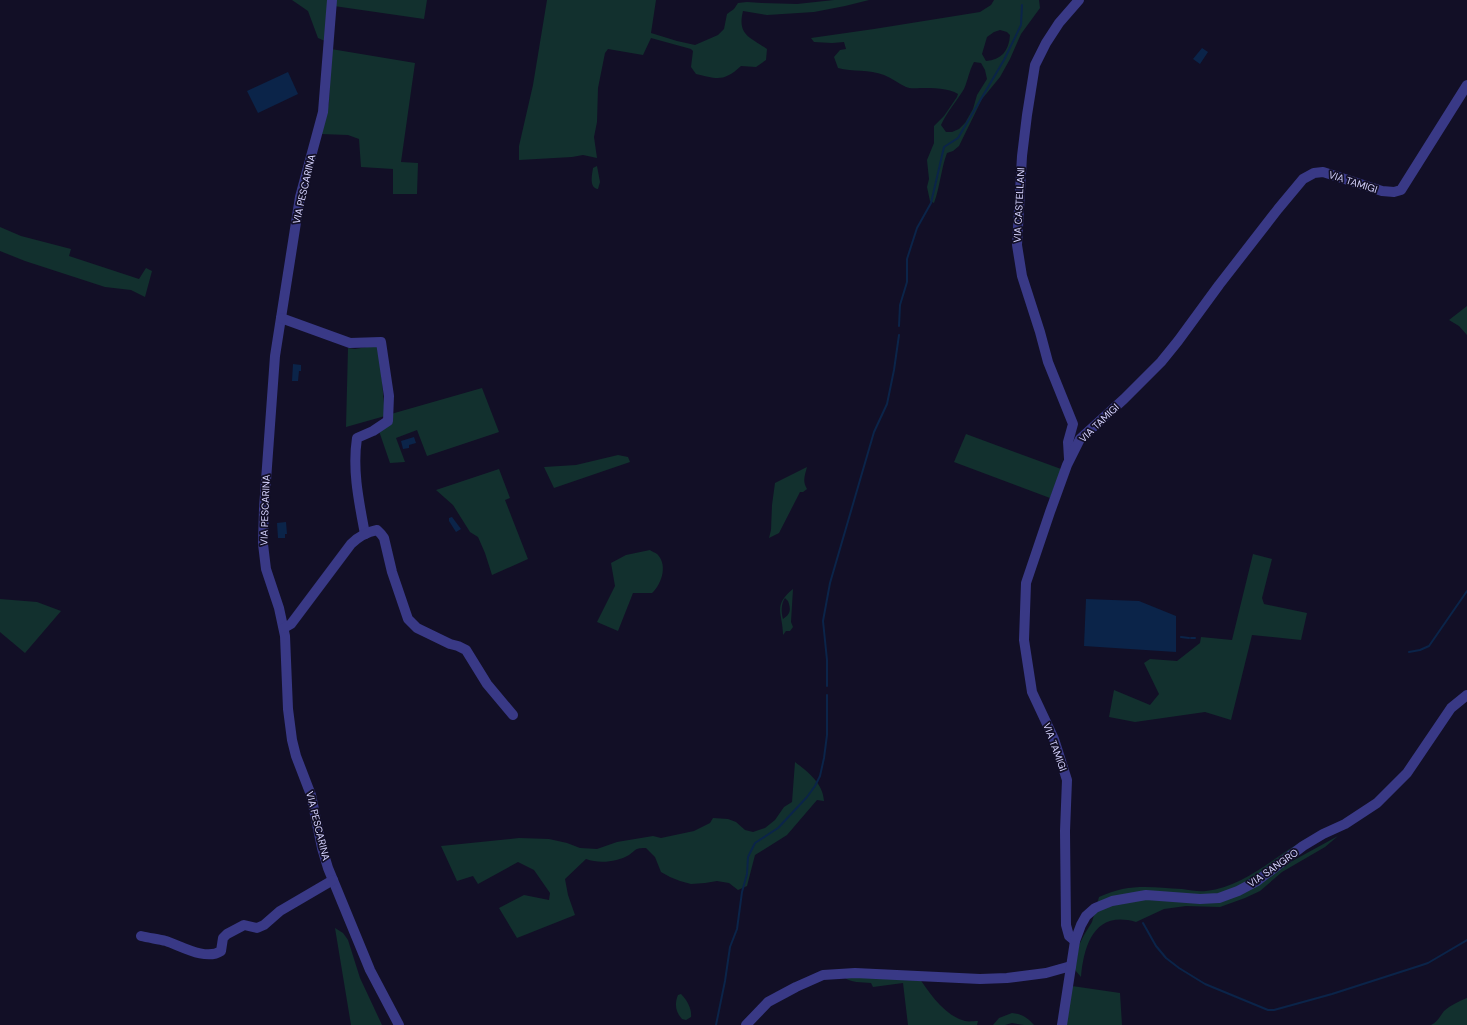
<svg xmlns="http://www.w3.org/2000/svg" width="1467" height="1025" font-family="'DM Sans',sans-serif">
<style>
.green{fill:#12302e;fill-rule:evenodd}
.water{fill:#0b2449}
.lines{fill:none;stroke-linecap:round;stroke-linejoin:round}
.stream{stroke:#0b2449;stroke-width:2}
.minor{stroke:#393986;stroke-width:10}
.labels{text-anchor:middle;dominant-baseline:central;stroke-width:3.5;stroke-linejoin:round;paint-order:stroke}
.street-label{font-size:10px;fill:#d7d4ff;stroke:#120f26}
</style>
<rect width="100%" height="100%" fill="#120f26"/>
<g class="green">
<path d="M292,0h36l-3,41 -7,-3 -10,-27z"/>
<path d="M334,0h93l-3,19 -90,-13z"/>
<path d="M547,0h109l-5,33 26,8 18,4 23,-10 6,-6 3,-15 7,-5 4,-6 9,-1 15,1 35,1 37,-4h35l-24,6 -31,6 -47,3 -24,-4c-6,24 7,26 24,38l-1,11 -10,7 -15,-1c-17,16 -24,13 -45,8l-5,-7 2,-16 -2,-2 -40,-11 -8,17 -35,-6 -3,4 -7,35 -1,34 -3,15 3,21 -14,-3 -11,2 -53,3v-14l14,-61z"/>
<path d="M994,0h45l1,8 -19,26 -11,25 -10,18 -18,22 -23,47 -6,5 -6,2c-6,16 -7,34 -13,50l-4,-2 -3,-14 2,-8 -2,-19 7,-17v-17l10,-10 13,-19 1,-3c-9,-6 -26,-6 -37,-6 -4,0 -11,1 -15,-1 -7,-3 -14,-9 -22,-12 -15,-6 -31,-3 -46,-7l-4,-11 6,-7 6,-1 -2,-7 -12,1 -18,-1 -3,-4 63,-9 106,-17 11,-7zM1000,30l7,2 3,3c-1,16 -9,25 -24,26l-4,-7 5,-17 7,-5zM974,62l7,1 4,7 2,9 -10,16 -4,14 -8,14 -6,6 -7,3h-6l-5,-7c6,-13 15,-23 23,-36 4,-9 5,-18 10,-27z"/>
<path d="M331,49l84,14 -14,99 17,1 -1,31h-24v-25l-32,-2 -2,-28 -11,-4 -27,-1 8,-31z"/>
<path d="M597,166l3,16 -2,7c-9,-1 -6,-14 -5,-21z"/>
<path d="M0,227l21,9 50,13 -2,7 70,23 7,-11 6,3 -7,26 -14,-7 -26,-3 -80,-26 -25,-10z"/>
<path d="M1467,306v29l-8,-9 -10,-6z"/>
<path d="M379,345l6,71 -39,11 2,-79 7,1z"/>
<path d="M482,388l17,44 -72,24 -10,-26 -21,8 9,24 -15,1 -11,-32 12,-17z"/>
<path d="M966,434l95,35 -11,29 -96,-36z"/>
<path d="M618,455l10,2 2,5 -76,26 -10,-21 32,-2z"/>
<path d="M807,467c-2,8 -5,14 0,22l-4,3h-3l-21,41 -10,5 2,-8 1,-25 3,-22z"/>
<path d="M499,469l11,29 -5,2 23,59 -36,16 -7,-22 -7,-16 -8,-5 -17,-27 -17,-15z"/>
<path d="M650,550c2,2 7,3 8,5 10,11 3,30 -6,38h-19l-15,38 -21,-9 18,-36 -4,-23 15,-8z"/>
<path d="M1253,554l19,5 -10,39 2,6 43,9 -6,27 -49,-5 -21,85 -26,-8 -70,10 -26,-5 5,-27 36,15 9,-11 -15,-31 6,-4 27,2 23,-18 1,-6 31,3z"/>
<path d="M793,589l-2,33 2,5 -3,4h-4l-3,4c0,-22 -11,-29 10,-46zM785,598l3,3c3,8 3,13 -5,18 -2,-7 -2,-15 2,-21z"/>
<path d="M0,599l37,3 24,9 -36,42 -25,-21z"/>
<path d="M795,762c13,10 28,21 29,39l-7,-1 -30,35 -32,20 -8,31 -9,4 -9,-7 -12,-2 -12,2 -14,1 -11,-3 -10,-4 -9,-5 -6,-15 -9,-9c-11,0 -9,1 -17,7 -12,7 -30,9 -43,4l-21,20 3,16 7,20 -58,23 -18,-30 25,-13 25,5 1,-7 -16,-23 -16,-8 -40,22 -5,-8 -16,5 -16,-35 78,-8 30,1 18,4 13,5 17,1 20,-7 36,-6 8,2 33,-7 16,-8 3,-5 15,1 8,3 9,8 8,2 12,-4 10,-8 9,-13 8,-5z"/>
<path d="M1316,834l-97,67 119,-65 -13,11 -43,25 -22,19 -15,7 -25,9 -34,-1 -22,3 -28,13c-41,-12 -52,22 -55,55l-6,-7 4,-25 5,-10 8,-13 7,-25c29,-14 52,-10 83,-8 8,1 17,3 24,2 44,-5 72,-40 110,-57z"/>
<path d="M335,928l8,5 5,7 12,38 22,47h-31z"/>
<path d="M918,976c11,17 27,40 47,45 4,1 9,0 13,0l-1,4h-69l-5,-42 -30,4 -2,-4c-9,-1 -21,0 -27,-6z"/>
<path d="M1072,986l48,7 2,32h-57z"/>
<path d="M681,994c6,6 11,15 10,23l-5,3 -4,-1c-6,-7 -8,-14 -4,-24z"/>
<path d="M1467,998v27h-36c7,-3 9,-9 13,-14 7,-6 15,-10 23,-13z"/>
<path d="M1012,1013c10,1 16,5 22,12h-10l-12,-2 -7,2h-12l6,-7z"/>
</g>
<g class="water">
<path d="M1202,48l6,4 -8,12 -7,-5z"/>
<path d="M288,72l10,22 -40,19 -11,-22z"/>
<path d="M293,364l8,1v6h-2l-1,10h-6z"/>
<path d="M414,437l2,6 -7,2v3l-6,1 -2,-8z"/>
<path d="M452,517l9,12 -5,3 -7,-11v-3z"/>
<path d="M286,522l1,12h-2v4h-7l-1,-15z"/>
<path d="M1086,599l53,2 37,15v36l-92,-6z"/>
</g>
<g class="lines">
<g class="stream">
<path d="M899,326l1,-21 7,-23v-23l10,-31 14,-25 13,-56 14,-9 46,-78 17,-35 1,-20"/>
<path d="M1181,637l8,1"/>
<path d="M1191,638h4"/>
<path d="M1409,652l11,-2 9,-4 38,-55"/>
<path d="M827,686v-26l-4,-39 7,-38 44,-151 13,-28 7,-34 5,-35"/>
<path d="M1143,923l13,23 10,12 13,10 26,16 63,26h6l58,-16 87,-28 9,-3 39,-23"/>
<path d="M716,1025l9,-44 5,-34 7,-18 5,-37 5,-18 1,-17 7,-14 23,-15 29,-31 8,-11 5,-10 4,-18 3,-23v-40"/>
</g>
<g class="minor">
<path d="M332,0l-9,112 -23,85 -25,159 -11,152 -1,36 3,25 13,39 6,28 3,73 4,31 4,16 15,39 11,53 6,20 42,102 29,55"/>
<path d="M281,318l69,25 31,-1 8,54 -1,25 -15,10 -16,7c-5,32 2,64 8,96"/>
<path d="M1069,459l-1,-17 5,-18 -25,-62 -8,-30 -18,-56 -5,-31 5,-89 5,-41 8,-50 11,-22 13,-20 20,-23"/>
<path d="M284,628l7,-4 60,-80c7,-7 16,-12 26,-14l4,4 3,4 8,34 16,47 9,9 33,16 8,2 8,4 21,34 26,31"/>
<path d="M141,936c8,2 17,3 25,5 15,5 40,20 55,10l2,-13 4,-4 17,-9 13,3 7,-3 16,-14 53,-31"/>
<path d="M1075,941l-6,-5 -3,-11 -1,-94 2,-51 -13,-41 -22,-47 -8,-52 2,-57 24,-71 17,-47 13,-26 44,-40 37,-37 17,-21 41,-56 59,-76 25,-30 11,-6 9,-1 59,19 12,1 7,-2 66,-105"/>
<path d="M746,1025l22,-23 28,-15 27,-12 32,-2 125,6 27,-1 39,-5 25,-7"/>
<path d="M1062,1025l13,-84 6,-16 5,-9 9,-8 17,-7 34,-6 54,4 19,-1 19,-7 19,-10 46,-35 20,-12 22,-10 32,-21 30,-30 44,-65 16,-13"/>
</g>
</g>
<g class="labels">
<g class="street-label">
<text transform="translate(1353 182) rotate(18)">VIA TAMIGI</text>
<text transform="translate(304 189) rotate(-77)">VIA PESCARINA</text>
<text transform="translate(1019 205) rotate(-87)">VIA CASTELLANI</text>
<text transform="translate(1099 423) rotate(-44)">VIA TAMIGI</text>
<text transform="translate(265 510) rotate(-88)">VIA PESCARINA</text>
<text transform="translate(1055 747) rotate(70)">VIA TAMIGI</text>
<text transform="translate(318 826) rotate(76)">VIA PESCARINA</text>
<text transform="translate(1273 868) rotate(-35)">VIA SANGRO</text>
</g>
</g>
</svg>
